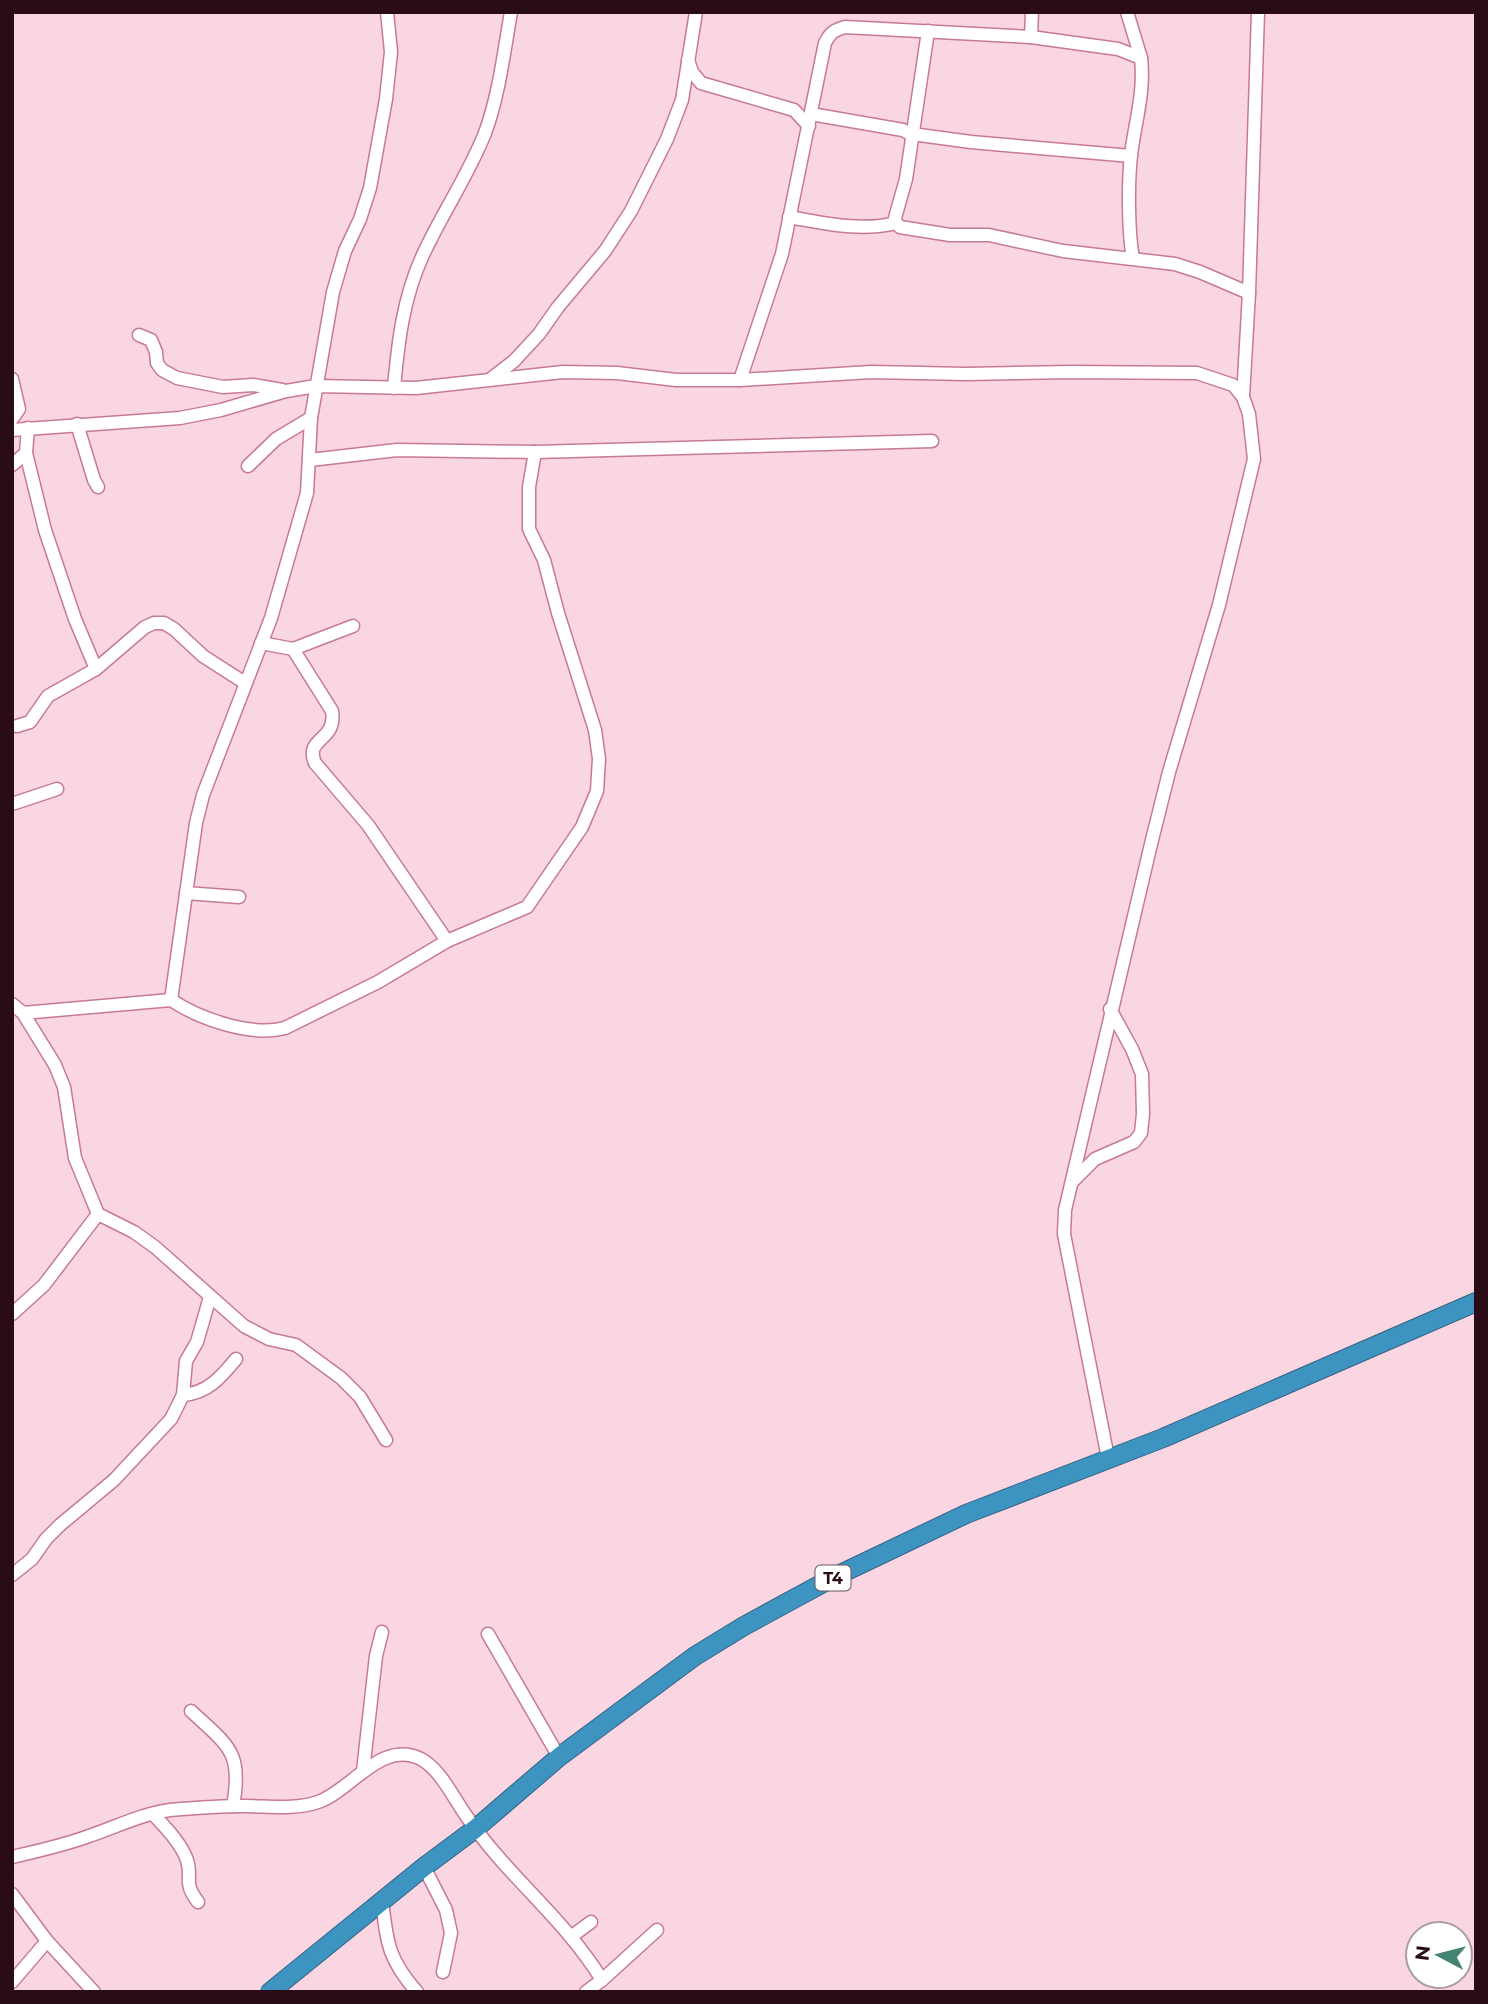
<svg xmlns="http://www.w3.org/2000/svg" width="1488" height="2004" font-family="Montserrat,sans-serif">
<style>
.lines{fill:none;stroke-linecap:round;stroke-linejoin:round}
.minor-casing{stroke:#c87898;stroke-width:15}
.highway-casing{stroke:#376486;stroke-width:20}
.minor{stroke:#fff;stroke-width:12}
.highway{stroke:#3e94c1;stroke-width:18}
.labels{text-anchor:middle;dominant-baseline:central;stroke-width:5;stroke-linejoin:round;paint-order:stroke}
.shield{fill:#fff;stroke:#6a555e;stroke-width:2}
.shield-label{font-size:16px;font-weight:bold;fill:#2a0c19}
</style>
<rect width="100%" height="100%" fill="#f9d6e2"/>
<g class="lines">
<g class="minor-casing">
<g id="minor">
<path d="M1127,12l14,46"/>
<path d="M928,31l-22,148 -11,39 1,5 4,4 50,8h39l74,16 112,13 25,8 49,21"/>
<path d="M1031,37l1,-25"/>
<path d="M688,60l4,12 9,11 93,27 15,16"/>
<path d="M811,114l92,16 9,5"/>
<path d="M912,134l59,8 160,14"/>
<path d="M789,217c36,6 71,15 107,6"/>
<path d="M139,335l12,5 5,12 1,11 5,7 15,8 46,9 30,-2 29,5"/>
<path d="M492,378l22,-17 25,-27 19,-27 47,-56 26,-40 36,-72 15,-39 14,-88"/>
<path d="M12,379l7,30 -7,10"/>
<path d="M740,380l42,-126 43,-211c5,-10 9,-13 20,-16l186,10 87,12 23,9c4,34 -6,64 -10,97 -3,27 -3,77 2,103"/>
<path d="M394,388c4,-45 9,-89 28,-131 19,-42 46,-81 63,-124 14,-38 19,-81 26,-121"/>
<path d="M1243,397l6,-104 9,-281"/>
<path d="M77,424l17,56 4,7"/>
<path d="M12,430l168,-12 41,-8 65,-19 30,-5 100,2 147,-16 54,1 59,7h64l131,-8 95,2 105,-2 126,1 36,12 10,12 6,17 5,45 -35,146 -50,167 -18,72 -86,366 -1,24 44,224"/>
<path d="M26,453l19,77 30,89 21,50"/>
<path d="M310,460l87,-10 138,2 397,-11"/>
<path d="M12,465l14,-12 2,-25"/>
<path d="M248,466l28,-27 35,-21"/>
<path d="M261,643l32,6 39,62c5,31 -28,26 -17,52l53,62 79,116"/>
<path d="M293,649l60,-23"/>
<path d="M17,726l13,-4 18,-26 48,-27 49,-42 9,-4h10l10,6 29,27 42,27"/>
<path d="M12,804l45,-15"/>
<path d="M186,893l53,4"/>
<path d="M171,1000l25,-177 7,-28 68,-177 36,-125 4,-75 22,-126 12,-41 15,-32 10,-31 16,-89 5,-47 -4,-40"/>
<path d="M12,1004l11,9 148,-13c29,19 80,37 114,28l93,-46 69,-41 80,-34 55,-80 15,-36 2,-32 -4,-29 -37,-117 -14,-53 -15,-31v-42l6,-35"/>
<path d="M23,1013l32,52 9,22 11,71 23,56 36,18 21,15 89,79 25,13 27,6 45,33 19,19 26,43"/>
<path d="M1073,1181l22,-22 39,-17 7,-9 2,-19 -1,-40 -10,-25 -22,-40"/>
<path d="M12,1314l32,-29 54,-71"/>
<path d="M183,1395c25,-2 38,-18 53,-36"/>
<path d="M12,1575l20,-16 14,-20 14,-14 54,-45 57,-61 12,-24 3,-34 11,-19 13,-45"/>
<path d="M488,1634l71,123"/>
<path d="M191,1711c37,35 52,40 42,95"/>
<path d="M363,1771l13,-115 6,-24"/>
<path d="M153,1814c12,13 28,29 34,46 6,19 -5,21 11,42"/>
<path d="M12,1857c26,-6 53,-12 77,-21 27,-9 52,-22 81,-26 24,-2 50,-4 74,-4 24,0 51,4 74,-4 33,-11 63,-63 103,-43 20,11 33,40 46,58 40,59 98,102 135,163"/>
<path d="M424,1867l22,43 5,23 -8,39"/>
<path d="M12,1894l35,47 47,51"/>
<path d="M382,1901c5,42 6,58 35,91"/>
<path d="M572,1936l19,-14"/>
<path d="M12,1982l35,-41"/>
<path d="M586,1992l16,-12 55,-50"/>
</g>
</g>
<g class="highway-casing">
<path id="highway" d="M270,1992l154,-125 51,-38 84,-72 136,-101 49,-30 92,-50 130,-62 197,-76 313,-136"/>
</g>
<use href="#minor" class="minor"/>
<use href="#highway" class="highway"/>
</g>
<g class="labels">
<rect class="shield" x="815.5" y="1565.5" width="35" height="25" rx="5"/>
<g class="shield-label">
<text x="833" y="1578">T4</text>
</g>
</g>
<rect width="1488" height="2004" fill="none" stroke="#2a0c19" stroke-width="28"/>
<g transform="translate(1439 1955) rotate(277)"><circle r="33" fill="#ffffff" stroke="#aa9ea3" stroke-width="2"/>
<path d="M0-5L12 26L0 18L-12 26Z" fill="#428372"/>
<text y="-10" font-size="19" font-weight="bold" text-anchor="middle" fill="#2a0c19">N</text>
</g>
</svg>
